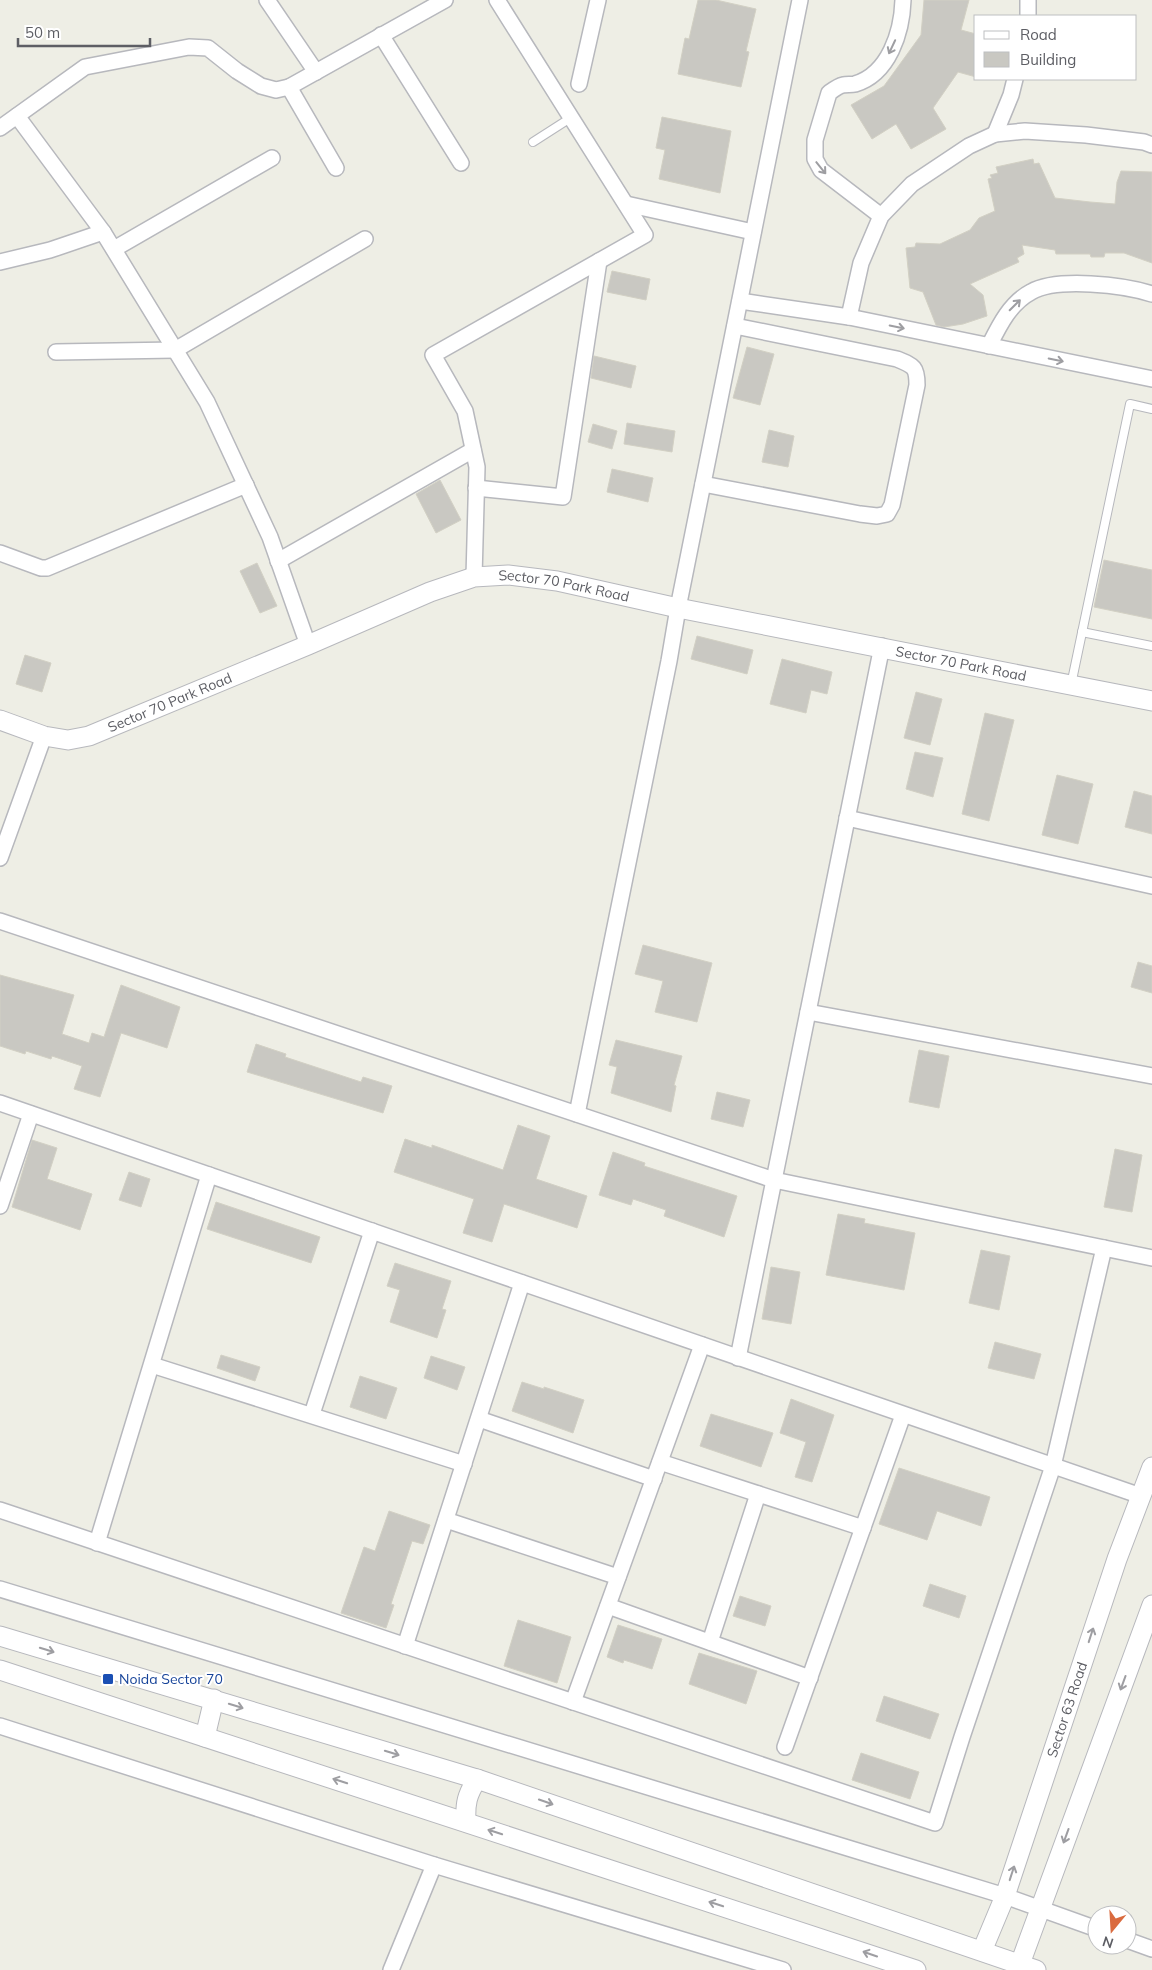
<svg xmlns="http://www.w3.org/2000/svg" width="1152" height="1970" font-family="Mulish,sans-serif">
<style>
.building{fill:#c9c8c2;stroke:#d2d0c4}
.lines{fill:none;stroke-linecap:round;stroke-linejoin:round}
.service-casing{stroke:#b7b8bd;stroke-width:10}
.minor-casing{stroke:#b7b8bd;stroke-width:18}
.tertiary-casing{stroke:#b7b8bd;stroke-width:21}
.service{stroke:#fff;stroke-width:8}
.minor{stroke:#fff;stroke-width:15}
.tertiary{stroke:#fff;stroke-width:19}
.oneway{stroke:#9e9ea2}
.transit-dot{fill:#1a4fb4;stroke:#fff;stroke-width:2}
.labels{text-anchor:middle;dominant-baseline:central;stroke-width:4;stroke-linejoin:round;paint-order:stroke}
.street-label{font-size:14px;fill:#5d5e64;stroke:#fff}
.transit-label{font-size:14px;fill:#164399;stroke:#fff;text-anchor:start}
</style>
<rect width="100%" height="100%" fill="#eeeee5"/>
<g class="building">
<path d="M698,0h18l40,9 -10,42 3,1 -8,35 -63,-13 7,-36 4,1z"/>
<path d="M924,0h45l-8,30 15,4v43l-18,-5 -25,36 13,21 -35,20 -15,-25 -24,15 -21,-34 33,-19 37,-51z"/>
<path d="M662,117l69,14 -11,62 -61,-14 6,-29 -9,-2z"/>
<path d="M1033,159l1,5 5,-1 16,35 35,4 25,2 2,-22 4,-11 31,1v91l-28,-10h-19l-1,4h-13l-1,-3h-34l-1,-4 -33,-5 2,9 -7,4 2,4 -49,22 13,11 4,21 -24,8 -19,3 -8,-2 -13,-33 -13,-4 -4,-40 9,-1 1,-4 24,1 30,-14 9,-12 16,-7 -7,-32 4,-1 -2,-3 8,-2 -2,-6z"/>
<path d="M612,271l38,8 -4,21 -39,-8z"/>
<path d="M747,347l27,7 -14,51 -27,-7z"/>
<path d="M594,356l42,10 -5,22 -40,-10z"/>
<path d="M627,423l48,8 -3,21 -48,-8z"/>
<path d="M593,424l24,7 -5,18 -24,-7z"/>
<path d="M769,430l25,6 -6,31 -26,-5z"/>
<path d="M612,469l41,9 -5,24 -41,-10z"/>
<path d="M440,480l21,40 -25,13 -20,-39z"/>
<path d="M1104,560l48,10v49l-58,-12z"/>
<path d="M257,563l20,43 -17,7 -20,-42z"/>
<path d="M697,636l56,14 -6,24 -56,-15z"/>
<path d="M25,655l26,8 -9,29 -26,-8z"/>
<path d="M782,659l50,13 -5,22 -16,-4 -5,23 -36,-9z"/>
<path d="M916,692l26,7 -12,46 -26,-7z"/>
<path d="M985,713l29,7 -25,101 -27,-7z"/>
<path d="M915,752l28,6 -10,39 -27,-8z"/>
<path d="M1057,775l36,9 -15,60 -36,-9z"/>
<path d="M1134,791l18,5v38l-27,-7z"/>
<path d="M643,945l69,18 -15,59 -42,-10 8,-31 -28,-7z"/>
<path d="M1138,962l14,4v27l-21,-6z"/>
<path d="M0,975l74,20 -12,39 27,9 3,-10 12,4 17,-52 59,22 -13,41 -46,-15 -21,64 -26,-8 8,-23 -30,-10 -1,3 -25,-8 -1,3 -25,-8z"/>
<path d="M616,1040l66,16 -8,29 2,1 -5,26 -60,-19 6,-26 -8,-2z"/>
<path d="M256,1044l30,10 -1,3 76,25 2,-5 29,9 -9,27 -136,-41z"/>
<path d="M919,1050l30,6 -10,52 -30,-6z"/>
<path d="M717,1092l33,8 -7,27 -32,-8z"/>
<path d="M518,1125l32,11 -14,43 51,17 -10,32 -73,-24 -12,38 -29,-9 11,-34 -80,-27 11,-33 27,9v-3l71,25z"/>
<path d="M32,1140l25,8 -10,31 45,15 -12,36 -68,-23z"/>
<path d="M1115,1149l27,6 -10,57 -28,-5z"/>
<path d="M613,1152l32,11 -1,3 93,30 -13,41 -60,-21 2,-6 -33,-11 -2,6 -32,-10z"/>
<path d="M129,1172l21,7 -9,28 -22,-7z"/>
<path d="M216,1202l104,35 -9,26 -104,-34z"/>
<path d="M838,1214l27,5 -1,4 51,10 -11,57 -78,-15z"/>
<path d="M981,1250l29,6 -11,54 -30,-7z"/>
<path d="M395,1263l56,18 -9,28 4,1 -9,28 -47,-16 10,-32 -13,-4z"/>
<path d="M771,1267l29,5 -9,52 -29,-5z"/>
<path d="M995,1342l46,12 -7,25 -46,-11z"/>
<path d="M221,1355l39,12 -5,14 -38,-13z"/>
<path d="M431,1356l34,11 -8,23 -33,-12z"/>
<path d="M360,1376l37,12 -11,31 -36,-12z"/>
<path d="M522,1382l22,7v-2l40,13 -11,33 -61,-22z"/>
<path d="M791,1399l43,16 -22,67 -17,-5 11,-35 -26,-9z"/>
<path d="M711,1414l62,19 -12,34 -61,-21z"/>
<path d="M899,1468l91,29 -9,29 -44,-15 -10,29 -48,-16z"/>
<path d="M389,1511l41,14 -7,19 -11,-3 -21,63 3,1 -8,23 -45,-15 23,-66 11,4z"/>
<path d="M930,1584l36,12 -7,22 -36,-12z"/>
<path d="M740,1596l31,10 -6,20 -32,-10z"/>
<path d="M518,1620l53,17 -14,46 -53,-17z"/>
<path d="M618,1625l44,14 -10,30 -28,-9 -1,3 -16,-6z"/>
<path d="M699,1653l58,18 -11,33 -57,-20z"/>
<path d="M884,1696l55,18 -9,25 -54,-18z"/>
<path d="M861,1753l58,19 -9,27 -58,-19z"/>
</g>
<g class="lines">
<g class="service-casing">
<g id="service">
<path d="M533,142l39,-25"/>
<path d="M1082,632l70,14"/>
<path d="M1071,685l59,-281 22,5"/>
</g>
</g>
<g class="minor-casing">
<g id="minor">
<path d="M267,0l49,72"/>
<path d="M1028,0v16"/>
<path d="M381,35l80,128"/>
<path d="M579,84l19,-84"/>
<path d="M289,87l47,81"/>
<path d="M17,116l86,116 104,170 63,135 38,108"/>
<path d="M0,128l85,-61 104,-20 19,1 29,23 24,15 15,4 13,-3 156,-87"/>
<path d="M995,134l16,-39 4,-16"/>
<path d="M626,204l127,28"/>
<path d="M881,216l-60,-46 -6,-11v-19l14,-47c4,-3 9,-7 14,-8 4,-1 8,0 12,-1 34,-10 47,-52 48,-84"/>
<path d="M114,249l158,-91"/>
<path d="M0,262l50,-12 53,-18"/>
<path d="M740,301l109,16 303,62"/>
<path d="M849,317l12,-54 20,-47 31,-32 57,-38 26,-12 30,-3 61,4 58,7 8,3"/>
<path d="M989,346c10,-20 21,-43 42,-54 26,-15 93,-7 121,2"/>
<path d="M56,352l119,-2 190,-111"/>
<path d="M703,484l157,30 17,2 10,-2 5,-9 25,-120c0,-18 -3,-19 -20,-26l-162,-33"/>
<path d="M476,488l87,9 36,-236"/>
<path d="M0,553l41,15h6l199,-83"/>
<path d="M278,561l195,-111"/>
<path d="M474,577l3,-110 -12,-56 -32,-56 212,-120 -148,-235"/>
<path d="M847,818l305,68"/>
<path d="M0,858l44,-122"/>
<path d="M0,921l774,259 378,78"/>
<path d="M808,1012l344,64"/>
<path d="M0,1103l1141,393"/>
<path d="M577,1114l92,-453 9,-53 122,-608"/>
<path d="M0,1206l31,-92"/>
<path d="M738,1358l144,-712"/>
<path d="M152,1365l312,99"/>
<path d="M312,1414l60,-183"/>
<path d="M479,1419l175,60"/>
<path d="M660,1462l203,66"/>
<path d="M0,1510l935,313 27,-86 91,-271 51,-218"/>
<path d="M446,1520l172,57"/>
<path d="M97,1543l112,-368"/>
<path d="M0,1589l1005,307 92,33"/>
<path d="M608,1606l202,72"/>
<path d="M710,1642l48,-148"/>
<path d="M405,1646l117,-363"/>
<path d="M573,1702l129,-357"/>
<path d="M0,1726l434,139 349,105"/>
<path d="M785,1747l118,-332"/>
<path d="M1127,1940l25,9"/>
<path d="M391,1970l43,-105"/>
</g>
</g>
<g class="tertiary-casing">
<g id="tertiary">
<path id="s1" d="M0,720l44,16 24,4 21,-4 219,-91 122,-53 44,-15 34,-2 49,6 121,27 474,93"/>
<path d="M0,1636l477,143 559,191"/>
<path d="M0,1670l916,300"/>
<path d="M205,1737l9,-38"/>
<path d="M466,1822c-1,-19 1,-27 11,-43"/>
<path id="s2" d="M982,1951l23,-55 112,-337 35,-92"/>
<path d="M1020,1964l132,-359"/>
</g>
</g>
<use href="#service" class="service"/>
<use href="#minor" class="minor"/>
<use href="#tertiary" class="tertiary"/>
</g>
<defs><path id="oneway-shaft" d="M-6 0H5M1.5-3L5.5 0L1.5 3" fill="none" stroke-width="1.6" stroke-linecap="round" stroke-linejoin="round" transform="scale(1.25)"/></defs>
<g class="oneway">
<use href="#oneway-shaft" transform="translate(892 47) rotate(115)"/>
<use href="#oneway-shaft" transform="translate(821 168) rotate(51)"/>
<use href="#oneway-shaft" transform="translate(1015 305) rotate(-45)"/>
<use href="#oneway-shaft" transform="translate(897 327) rotate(12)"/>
<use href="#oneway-shaft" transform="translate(1056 360) rotate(12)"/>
<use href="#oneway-shaft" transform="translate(1091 1635) rotate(-72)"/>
<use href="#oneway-shaft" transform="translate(47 1650) rotate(17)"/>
<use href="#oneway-shaft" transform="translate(1123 1683) rotate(110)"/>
<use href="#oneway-shaft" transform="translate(236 1706) rotate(17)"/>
<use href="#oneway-shaft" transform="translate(392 1753) rotate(17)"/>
<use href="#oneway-shaft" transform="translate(340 1781) rotate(-162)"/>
<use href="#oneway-shaft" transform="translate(546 1802) rotate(19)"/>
<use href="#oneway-shaft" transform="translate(495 1832) rotate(-162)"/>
<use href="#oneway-shaft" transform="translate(1066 1836) rotate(110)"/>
<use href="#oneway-shaft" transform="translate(1012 1873) rotate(-72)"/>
<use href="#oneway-shaft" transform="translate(716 1904) rotate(-162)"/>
<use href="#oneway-shaft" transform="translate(870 1954) rotate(-161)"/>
</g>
<rect class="transit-dot" x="102" y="1673" width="12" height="12" rx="2.5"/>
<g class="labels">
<g class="street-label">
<text stroke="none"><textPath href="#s1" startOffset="600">Sector 70 Park Road</textPath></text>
<text stroke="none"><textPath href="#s1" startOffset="1005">Sector 70 Park Road</textPath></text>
<text stroke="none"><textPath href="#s1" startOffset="180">Sector 70 Park Road</textPath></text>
<text stroke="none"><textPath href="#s2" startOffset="256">Sector 63 Road</textPath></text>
</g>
<g class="transit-label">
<text x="119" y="1679">Noida Sector 70</text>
</g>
</g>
<rect x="974" y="15" width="162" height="65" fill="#ffffff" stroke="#bebfc1"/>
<rect x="984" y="31" width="25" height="8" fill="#ffffff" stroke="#bebfc1"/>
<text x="1020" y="40" font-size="15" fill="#5d5e64">Road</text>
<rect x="984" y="52" width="25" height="15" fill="#c9c8c2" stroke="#bebfc1"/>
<text x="1020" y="65" font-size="15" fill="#5d5e64">Building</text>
<g transform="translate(1112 1930) rotate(198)"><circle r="24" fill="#ffffff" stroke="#bebfc1"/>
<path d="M0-4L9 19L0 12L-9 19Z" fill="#da6b3f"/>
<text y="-8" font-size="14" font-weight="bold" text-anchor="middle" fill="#5d5e64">N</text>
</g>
<path d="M18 38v8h132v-8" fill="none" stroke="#5d5e64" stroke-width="2.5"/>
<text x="25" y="38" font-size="15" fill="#5d5e64" stroke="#ffffff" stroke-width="4" paint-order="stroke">50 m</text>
</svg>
